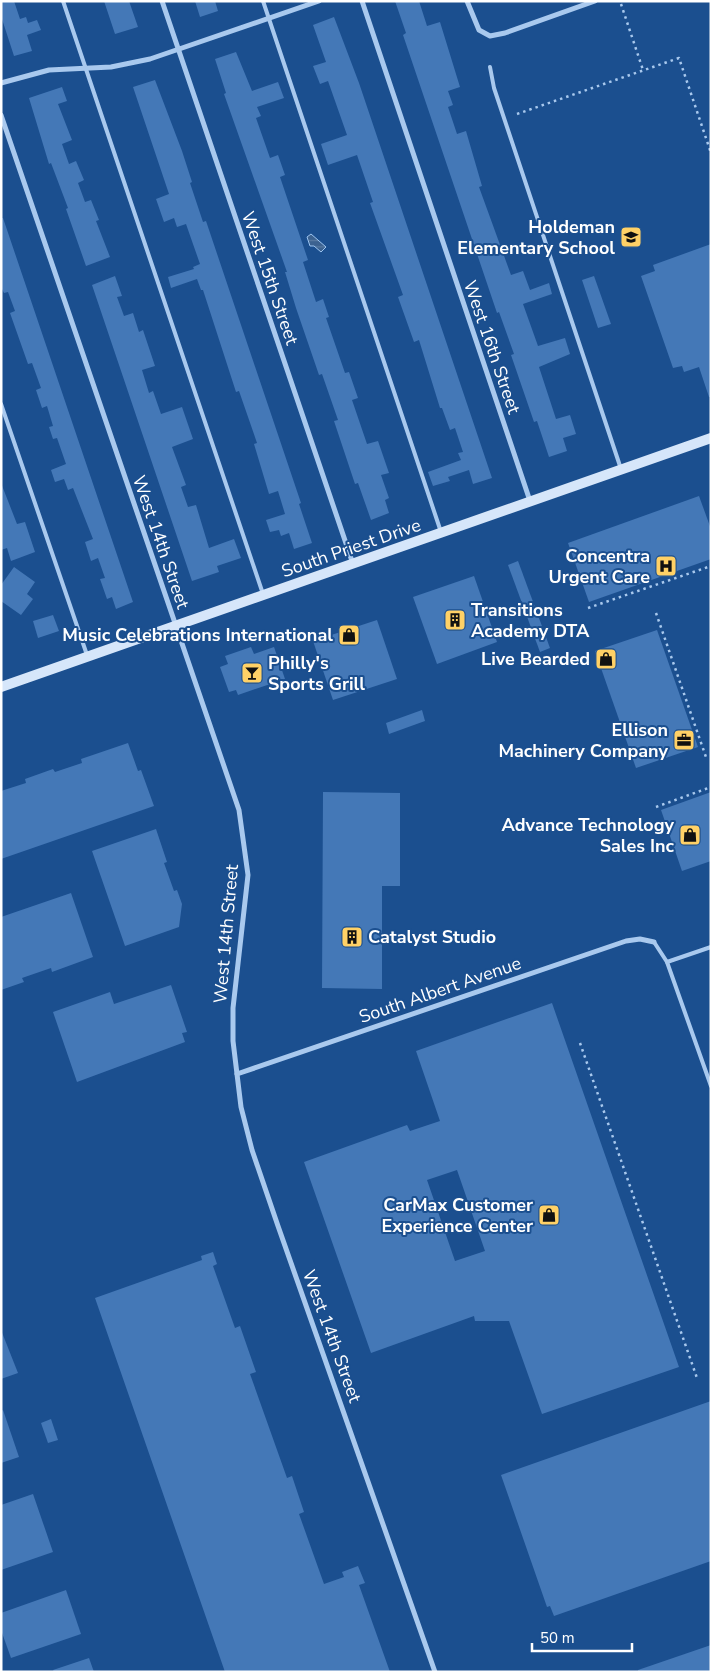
<svg xmlns="http://www.w3.org/2000/svg" width="712" height="1673" font-family="'Nunito Sans',sans-serif">
<style>
.water{fill:url(#water-rules);stroke:#9cc4f0}
.building{fill:#4478b7;fill-rule:evenodd}
.lines{fill:none;stroke-linecap:round;stroke-linejoin:round}
.path{stroke:#a9c9ee;stroke-width:2.5;stroke-dasharray:2.5 4;stroke-linecap:butt}
.service{stroke:#a9c9ee;stroke-width:4}
.minor{stroke:#a9c9ee;stroke-width:5}
.secondary{stroke:#d6e6fa;stroke-width:10}
.labels{text-anchor:middle;dominant-baseline:central;stroke-width:4;stroke-linejoin:round;paint-order:stroke}
.poi-label{font-size:18px;font-weight:bold;fill:#fff;stroke:#1b4f8f;text-anchor:end}
.street-label{font-size:18px;fill:#fff;stroke:#1b4f8f}
</style>
<defs>
<pattern id="water-rules" width="6" height="5" patternUnits="userSpaceOnUse" patternTransform="scale(1.25)"><rect width="6" height="5" fill="#3c6290"/><path d="M0 2.5h6" fill="none" stroke="#597aa1"/></pattern>
</defs>
<rect width="100%" height="100%" fill="#1b4f8f"/>
<path class="water" d="M311,234l15,13 -5,5 -7,-6h-4l-3,-9z"/>
<g class="building">
<path d="M1,1h13l6,18 6,-2 2,6 9,-3 4,10 -14,5 5,16 -18,5 -13,-40z"/>
<path d="M104,1h25l9,26 -23,7z"/>
<path d="M195,1h20l3,10 -18,6z"/>
<path d="M395,1h24l8,25 13,-4 20,65 -12,4 5,14 -5,2 9,27 9,-3 16,55 -3,1 32,88 12,-4 7,19 19,-7 3,11 -29,10 15,42 27,-8 5,16 -31,13 17,52 14,-4 6,19 -13,4 4,13 -18,6 -12,-36 -3,1 -23,-67 3,-1 -15,-42 -2,1 -94,-278 3,-2z"/>
<path d="M334,17l25,66 133,395 -19,6 -4,-14 -21,7 2,4 -17,5 -5,-14 33,-12 -3,-7 5,-1 -8,-24 -5,2 -8,-22h-2l-21,-68 -5,2 -16,-45 5,-2 -33,-92 3,-1 -16,-47 -29,10 -7,-21 26,-9 -19,-54 -8,3 -7,-18 13,-4 -13,-37z"/>
<path d="M236,52l16,39 26,-9 6,16 -27,9 4,9 -5,2 14,40 8,-3 7,20 -5,2 28,83 -5,2 13,40 7,-3 6,18 -3,1 19,55 4,-1 9,26 -6,2 15,44 11,-3 11,32 -8,2 8,23 -4,2 4,13 -18,7 -13,-37 -3,1 -21,-63 4,-1 -16,-46 -3,1 -23,-67 -11,-36h2l-63,-178 2,-1 -11,-34z"/>
<path d="M155,80l27,71 10,31 -2,1 13,39 3,-1 95,282 -2,1 13,39 -18,6 -5,-16 -8,3 -2,-6 -9,2 -4,-12 19,-6 -7,-23 -9,3 -15,-50 3,-1 -18,-52 -3,1 -33,-102h-2l-4,-11 -26,9 -3,-11 26,-8 -1,-2 7,-3 -14,-40 -9,3 -3,-9 -10,4 -8,-23 13,-5 -36,-107z"/>
<path d="M62,87l5,14 -9,3 14,36 -10,4 7,20 7,-3 8,19 -6,3 7,19 6,-2 8,20 -3,1 14,36 -24,9 -20,-57 2,-1 -17,-45 -2,1 -20,-66z"/>
<path d="M1,218h2l130,384 -17,7 -4,-12 -5,2 -7,-20 5,-1 -7,-20 -7,3 -6,-19 8,-3 -20,-51 -5,2 -4,-11 -9,3 -4,-12 15,-6 -9,-26 -4,1 -4,-12 4,-1 -6,-20 -5,2 -6,-18 5,-2 -9,-25 -4,1 -18,-51 5,-2 -7,-19 -4,1 -3,-6z"/>
<path d="M711,244v153h-2l-10,-30 -15,5 -2,-6 -9,2 -32,-92 14,-5 -2,-6z"/>
<path d="M115,276l7,20 -5,1 7,19 9,-3 6,19 4,-2 12,36 -13,4 7,23 4,-2 8,23 21,-7 11,32 -21,8 14,38 -5,2 7,20 8,-2 13,43 25,-9 7,19 -24,8 2,6 -27,9 -100,-296z"/>
<path d="M594,276l17,48 -13,4 -16,-48z"/>
<path d="M1,483l16,41 8,-2 10,30 -24,9 -4,-13 -6,2z"/>
<path d="M699,496l12,33v30l-122,43 -21,-59z"/>
<path d="M518,561l32,87 -10,4 -32,-87z"/>
<path d="M14,567l21,15 -8,12 6,5 -12,16 -20,-14v-16z"/>
<path d="M474,576l23,66 -60,22 -24,-67z"/>
<path d="M53,615l6,16 -21,7 -5,-17z"/>
<path d="M377,620l20,59 -64,21 -20,-59z"/>
<path d="M657,630l41,117 -62,21 -41,-117z"/>
<path d="M251,647l3,7 20,-7 11,32 -47,16 -2,-5 -7,2 -9,-25 8,-3 -3,-8z"/>
<path d="M422,710l3,11 -36,13 -3,-11z"/>
<path d="M128,743l10,28 3,-1 13,36 -153,53v-68l25,-8 -1,-4 28,-10 2,3 27,-9 -1,-4z"/>
<path d="M323,792l77,1v93h-18v103l-60,-1z"/>
<path d="M711,792v69l-29,10 -21,-61z"/>
<path d="M156,829l11,33 -3,1 10,28 3,-1 5,14 -3,23 -54,19 -33,-95z"/>
<path d="M71,893l22,64 -41,15 -1,-4 -29,10 2,4 -23,8v-73z"/>
<path d="M171,985l16,47 -5,1 3,9 -108,40 -24,-70 57,-20 4,12z"/>
<path d="M552,1003l127,364 -137,47 -33,-93h-34l-1,-5 -103,37 -67,-191 103,-37 3,6 30,-10 -24,-70zM457,1170l28,81 -30,10 -28,-81z"/>
<path d="M213,1252l4,12 -4,2 22,62 5,-2 16,46 -6,2 37,104 5,-2 12,36 -5,2 25,70 20,-7 -2,-5 16,-6 7,17 -6,2 31,87h-165l-130,-374 107,-38 -1,-4z"/>
<path d="M1,1330l17,43 -17,6z"/>
<path d="M711,1401v160l-157,55 -4,-10 -3,1 -46,-132z"/>
<path d="M3,1410l16,47 -18,6v-52z"/>
<path d="M51,1419l7,21 -10,3 -7,-20z"/>
<path d="M33,1494l20,58 -52,18v-65z"/>
<path d="M66,1590l15,44 -70,24 -10,-28v-17z"/>
<path d="M711,1645v27h-73v-2z"/>
<path d="M89,1658l5,14h-40l-1,-2z"/>
</g>
<g class="lines">
<g class="path">
<path d="M621,4l22,66"/>
<path d="M517,114l162,-56 32,95"/>
<path d="M588,608l123,-42"/>
<path d="M656,613l51,147"/>
<path d="M656,807l55,-20"/>
<path d="M580,1043l117,335"/>
</g>
<g class="service">
<path d="M63,1l200,593"/>
<path d="M263,1l178,531"/>
<path d="M490,67l4,21 127,381"/>
<path d="M1,404l86,251"/>
<path d="M654,942l13,20 44,124"/>
<path d="M667,962l44,-15"/>
</g>
<g class="minor">
<path d="M162,1l191,563"/>
<path d="M362,1l168,500"/>
<path d="M467,1l12,29 11,6 15,-3 90,-32"/>
<path d="M1,83l48,-13 62,-3 39,-8 169,-58"/>
<path d="M1,115l238,695 9,65 -15,133v33l8,66 11,43 26,76 157,446"/>
<path d="M237,1074l389,-133 14,-2 14,3"/>
</g>
<path class="secondary" d="M1,687l710,-249"/>
</g>
<defs>
<g id="school-square" transform="scale(1.125)"><rect x="-9" y="-9" width="18" height="18" rx="4" fill="#ffd166" stroke="#1b4f8f"/><path d="M0-5L7-2L0 1L-7-2ZM-4 1L0 2.5L4 1V4Q0 6-4 4Z" fill="#111"/></g>
<g id="hospital-square" transform="scale(1.125)"><rect x="-9" y="-9" width="18" height="18" rx="4" fill="#ffd166" stroke="#1b4f8f"/><path d="M-5-5h3v3.5h4V-5h3V5h-3V1.5h-4V5h-3Z" fill="#111"/></g>
<g id="building-square" transform="scale(1.125)"><rect x="-9" y="-9" width="18" height="18" rx="4" fill="#ffd166" stroke="#1b4f8f"/><path d="M-4-6H4V6H1V3H-1V6H-4ZM-2.5-4.3h1.7v1.8h-1.7ZM.8-4.3h1.7v1.8H.8ZM-2.5-1h1.7V.8h-1.7ZM.8-1h1.7V.8H.8Z" fill="#111"/></g>
<g id="shop-square" transform="scale(1.125)"><rect x="-9" y="-9" width="18" height="18" rx="4" fill="#ffd166" stroke="#1b4f8f"/><path d="M-5-2.5h2.3a2.7 3.5 0 0 1 5.4 0H5L5.5 6h-11ZM-1.5-2.5h3a1.5 2.3 0 0 0-3 0Z" fill="#111"/></g>
<g id="bar-square" transform="scale(1.125)"><rect x="-9" y="-9" width="18" height="18" rx="4" fill="#ffd166" stroke="#1b4f8f"/><path d="M-6-5H6L.8 .8V4.5H3.5V6h-7V4.5H-.8V.8Z" fill="#111"/></g>
<g id="office-square" transform="scale(1.125)"><rect x="-9" y="-9" width="18" height="18" rx="4" fill="#ffd166" stroke="#1b4f8f"/><path d="M-6-3h4V-5.5h4V-3h4V5H-6ZM-1-4.5V-3h2v-1.5ZM-6 0V1H6V0Z" fill="#111"/></g>
</defs>
<g fill-rule="evenodd">
<use href="#school-square" x="631" y="237"/>
<use href="#hospital-square" x="666" y="566"/>
<use href="#building-square" x="455" y="620"/>
<use href="#shop-square" x="349" y="635"/>
<use href="#shop-square" x="606" y="659"/>
<use href="#bar-square" x="252" y="673"/>
<use href="#office-square" x="684" y="740"/>
<use href="#shop-square" x="690" y="835"/>
<use href="#building-square" x="352" y="937"/>
<use href="#shop-square" x="549" y="1215"/>
</g>
<g class="labels">
<g class="poi-label">
<text x="615" y="227">Holdeman<tspan x="615" dy="21">Elementary School</tspan></text>
<text x="650" y="556">Concentra<tspan x="650" dy="21">Urgent Care</tspan></text>
<text x="471" y="610" text-anchor="start">Transitions<tspan x="471" dy="21">Academy DTA</tspan></text>
<text x="333" y="635">Music Celebrations International</text>
<text x="590" y="659">Live Bearded</text>
<text x="268" y="663" text-anchor="start">Philly's<tspan x="268" dy="21">Sports Grill</tspan></text>
<text x="668" y="730">Ellison<tspan x="668" dy="21">Machinery Company</tspan></text>
<text x="674" y="825">Advance Technology<tspan x="674" dy="21">Sales Inc</tspan></text>
<text x="368" y="937" text-anchor="start">Catalyst Studio</text>
<text x="533" y="1205">CarMax Customer<tspan x="533" dy="21">Experience Center</tspan></text>
</g>
<g class="street-label">
<text transform="translate(270 278) rotate(71)">West 15th Street</text>
<text transform="translate(492 347) rotate(71)">West 16th Street</text>
<text transform="translate(161 542) rotate(71)">West 14th Street</text>
<text transform="translate(351 548) rotate(-19)">South Priest Drive</text>
<text transform="translate(226 934) rotate(-85)">West 14th Street</text>
<text transform="translate(440 990) rotate(-19)">South Albert Avenue</text>
<text transform="translate(332 1336) rotate(70)">West 14th Street</text>
</g>
</g>
<rect width="712" height="1673" fill="none" stroke="#ffffff" stroke-width="5"/>
<path d="M532 1643v8h100v-8" fill="none" stroke="#ffffff" stroke-width="2.5"/>
<text x="540" y="1643" font-size="15" fill="#ffffff" stroke="#1b4f8f" stroke-width="4" paint-order="stroke">50 m</text>
</svg>
